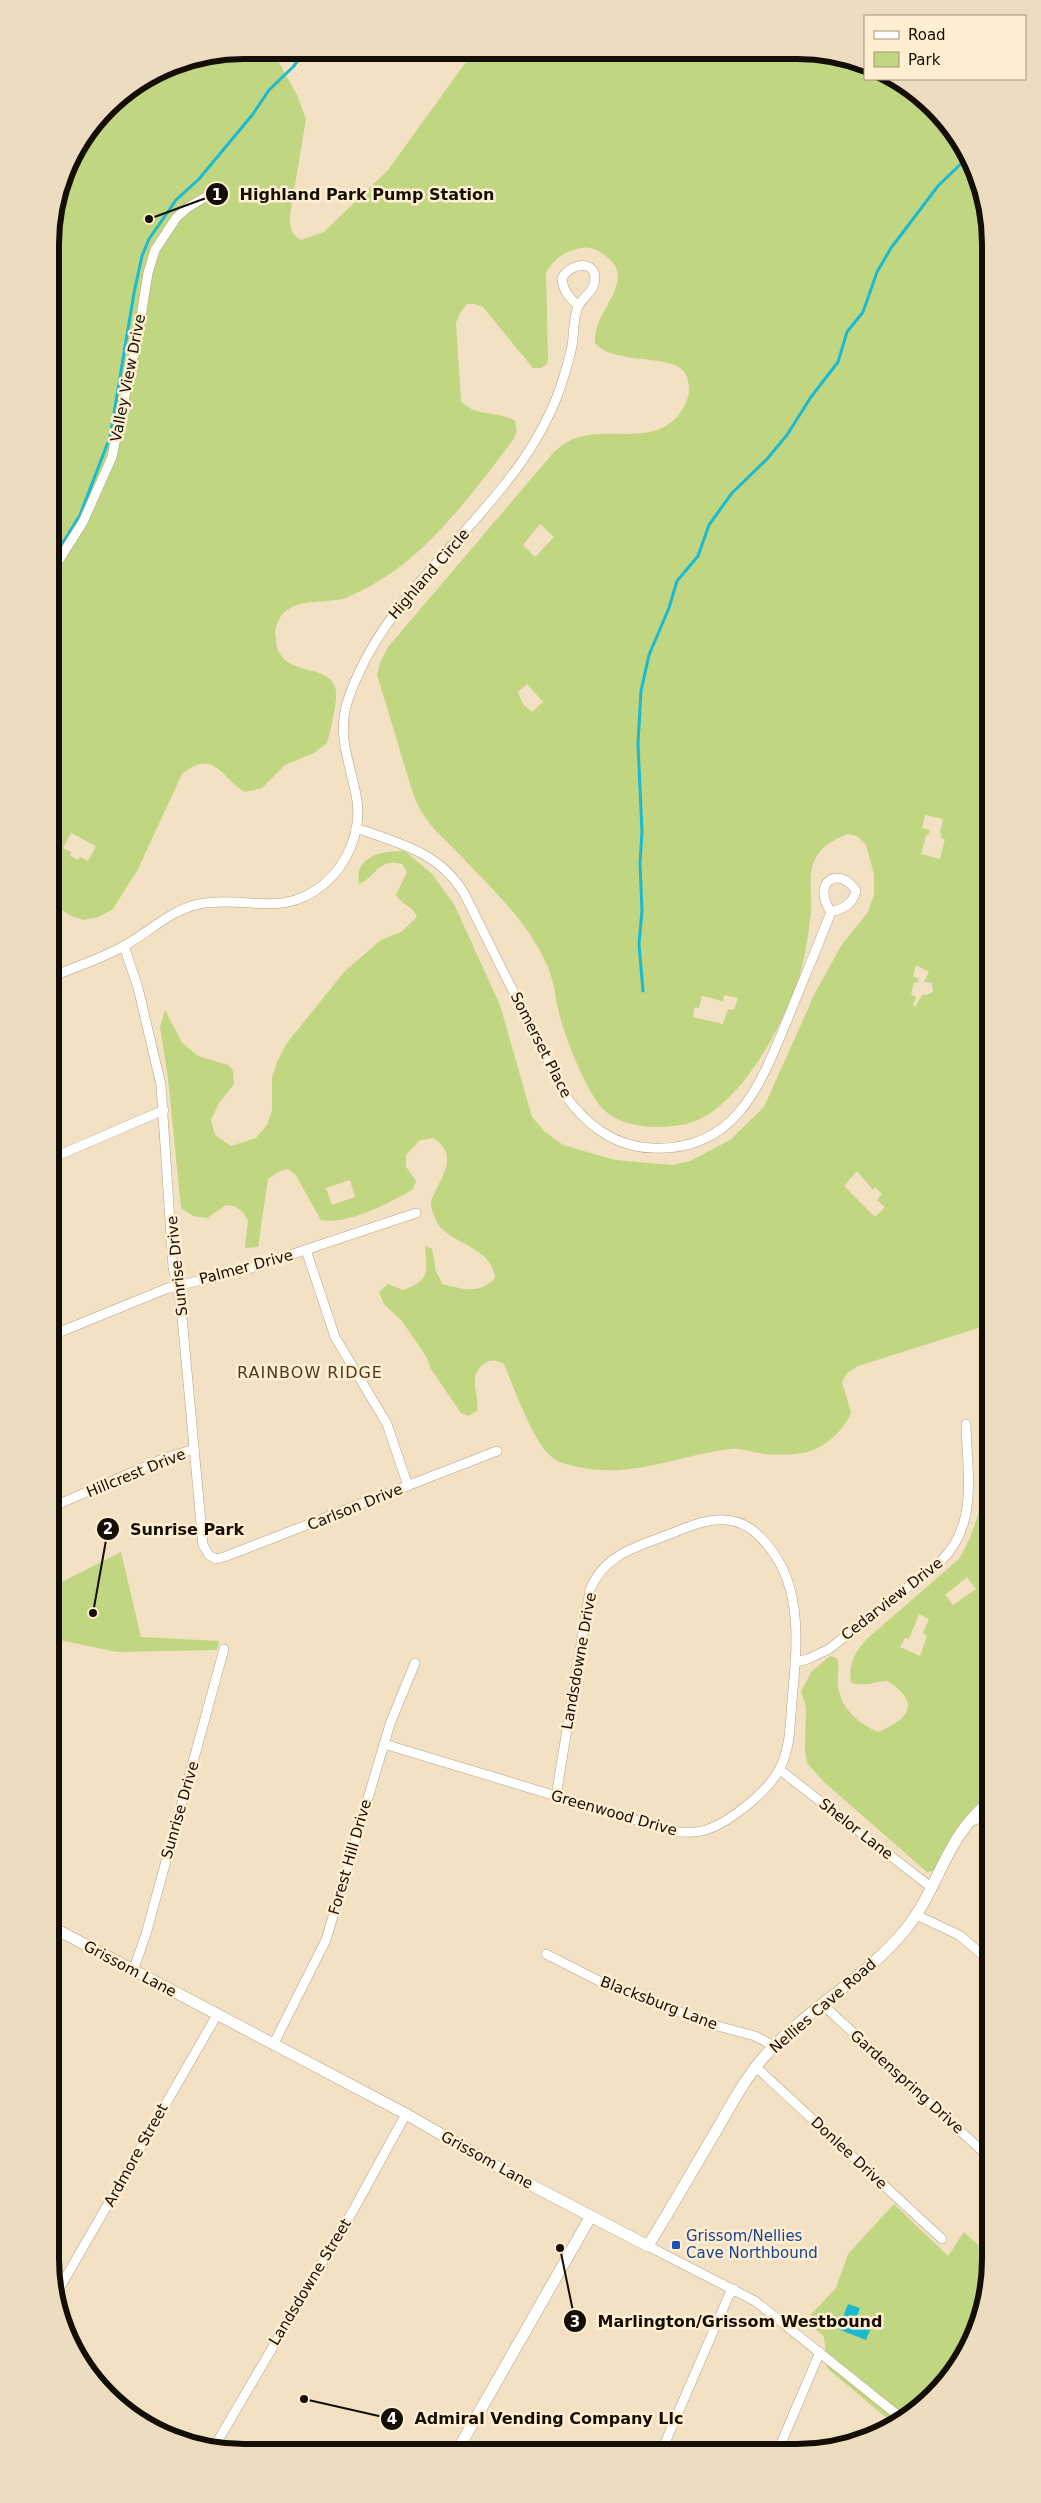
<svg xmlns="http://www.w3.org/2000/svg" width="1041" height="2503" font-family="'DejaVu Sans',sans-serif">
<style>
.green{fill:#c0d680;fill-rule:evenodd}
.water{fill:#1bbad1}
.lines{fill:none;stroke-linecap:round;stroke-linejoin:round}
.stream{stroke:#1bbad1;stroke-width:3}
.minor-casing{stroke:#b2a286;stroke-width:10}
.tertiary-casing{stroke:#b2a286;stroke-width:12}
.minor{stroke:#fff;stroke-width:9}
.tertiary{stroke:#fff;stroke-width:11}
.transit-dot{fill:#1a4fb4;stroke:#ffeed0;stroke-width:2}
.labels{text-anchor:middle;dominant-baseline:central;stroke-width:5;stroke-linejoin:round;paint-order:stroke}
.street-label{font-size:15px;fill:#140e05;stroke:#ffeed0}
.transit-label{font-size:15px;fill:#164399;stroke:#ffeed0;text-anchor:start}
.neighbourhood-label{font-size:16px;letter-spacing:1px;fill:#483b21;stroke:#ffeed0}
.rim{fill:none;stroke:#140e05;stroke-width:6}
.leader{fill:none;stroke:#140e05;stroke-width:2}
.callout-dot{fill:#140e05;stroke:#ffeed0;stroke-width:2}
.mark-label{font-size:15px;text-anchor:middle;font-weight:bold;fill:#fff}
.callout-label{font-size:16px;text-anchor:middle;font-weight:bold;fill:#140e05;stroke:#ffeed0;stroke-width:5;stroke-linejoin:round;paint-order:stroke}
</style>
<rect width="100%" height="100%" fill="#f2e1c3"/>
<g class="green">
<path d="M243,50h29l25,45 9,24 -16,96c0,11 0,19 11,25l23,-8 64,-62 86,-119 361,3 30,10v15h30l39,27 31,41 19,47 7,49v1081l-133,42 -11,7 -5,9 9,31c-7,17 -25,34 -44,39 -13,3 -29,3 -42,2 -11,-1 -22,-6 -34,-5 -53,6 -98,30 -153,18 -8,-2 -19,-4 -25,-9 -20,-15 -39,-71 -49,-94 -8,-4 -12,-5 -19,-1 -19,13 -5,31 -8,48l-9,5 -7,-3 -30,-44 -5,-13 -24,-35 -18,-17 -5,-12 9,-8 15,6c28,-10 24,-18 22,-44l7,3 4,22 6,13c21,5 37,11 53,-6 -3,-34 -51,-34 -60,-60 -2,-4 -4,-11 -4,-15 0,-3 3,-8 4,-11 10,-21 22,-36 -1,-54l-14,2 -14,15v12l10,14 -3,8c-22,14 -67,36 -92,31l-26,-46 -7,-5 -8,2 -12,8 -10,68 -13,1 3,-28 -6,-9 -8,-5 -8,-1 -19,13 -14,-2 -12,-8 -13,-130 -8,-51 5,-17 17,33 16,13 30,9 5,6 1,13 -15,19 -8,17 4,15 16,11 25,-8 11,-13 5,-15v-32l5,-16 10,-19 58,-72 36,-31 20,-8 16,-15c-4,-11 -15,-12 -21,-22l11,-23 -5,-8c-25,-6 -25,13 -43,20 -5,-29 24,-33 46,-33l27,23 22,30 46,101 32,112 12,14 19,14 52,15 58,5 17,-4 40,-21 34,-33 51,-114 26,-47 27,-34 6,-17v-21l-8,-29 -9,-9 -9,-2c-13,5 -27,12 -33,25 -9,18 -1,39 -5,60 -2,17 -4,34 -9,51 -13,48 -62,142 -115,154 -25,5 -61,5 -81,-13 -18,-16 -40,-74 -46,-98 -4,-17 -5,-34 -13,-50 -19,-43 -57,-77 -88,-110 -12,-13 -26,-24 -35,-39 -10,-15 -14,-35 -20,-53 -8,-28 -17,-57 -26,-86l3,-12 8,-16 166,-195c7,-6 13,-11 22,-14 35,-12 82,10 106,-28 7,-11 9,-20 5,-33 -8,-26 -73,-10 -92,-34 -3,-33 47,-64 8,-89 -11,-8 -20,-8 -32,-3 -12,4 -19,11 -25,22l2,85 -1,6 -6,4h-8l-50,-61 -9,-3h-7l-7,9 -4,10 5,78c15,17 37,9 54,20l2,10 -4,9c-43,56 -87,119 -152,151 -6,2 -12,6 -18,8 -24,5 -58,-3 -67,28 -2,5 0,10 0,15 5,38 56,19 60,49 1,13 -5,38 -9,52l-13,10 -29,12 -23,23 -17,4c-23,-13 -31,-45 -63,-18l-44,95 -25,40 -15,8 -14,3 -13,-4 -21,-14v-556l4,-3 5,-16 -5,-10 -4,-2v-84l20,-73 46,-60 54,-33zM540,524l14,13 -19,20 -12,-12zM527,684l16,18 -11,10 -9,-8 -5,-12zM925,815l18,4 -3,14h2l-1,5 4,1 -5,20 -19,-5 5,-19h2l2,-5 -8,-2zM71,833l25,13 -8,15 -8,-4 -2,3 -8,-4 1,-4 -8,-4zM916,965l13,7 -5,10 8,1 1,9 -7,3 -3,-1 -8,13 -2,-2 3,-8 -5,-3 3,-12 3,1 2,-4 -6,-3zM724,995l14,3 -4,12 -6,-1 -5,15 -30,-7 2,-10 4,1 3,-12 21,5zM857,1171l16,19 2,-3 7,7 -5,6 8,7 -10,10 -31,-31zM350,1180l5,17 -23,8 -6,-17z"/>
<path d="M991,1469v354l-4,-3c-23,7 -30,30 -41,49l-19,3 -103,-90 -17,-19 -2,-14 1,-42 -5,-15 10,-20 19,-16 7,2c3,10 0,18 1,28 3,23 20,37 40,46 32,-13 43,-29 10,-51 -13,0 -25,7 -37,1 -3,-19 5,-32 18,-45l90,-78 11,-21 8,-23 3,-16v-15l4,-11zM967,1577l9,12 -23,16 -8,-10zM919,1614l10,5 -6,14 4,3 -7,20 -20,-9 5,-9 4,1z"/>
<path d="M121,1552l20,85 78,4 -2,9 -100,2 -67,-14v-50z"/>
<path d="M894,2204l54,52 16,-24 27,25v15l-15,61 -33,54 -38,34 -10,4 -68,-57 -3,-32 -19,-15 31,-33 12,-34z"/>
</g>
<path class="water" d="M848,2304l12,4 -4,11 16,6 -6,15 -28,-11z"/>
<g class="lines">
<g class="stream">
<path d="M50,564l30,-49 30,-78 24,-144 8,-37 7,-17 27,-39 23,-21 54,-65 16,-24 24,-23 13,-17"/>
<path d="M643,991l-4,-47 3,-33 -2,-48 2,-31 -4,-88 3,-53 8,-36 20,-47 8,-27 21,-25 11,-31 23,-32 35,-34 20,-24 24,-38 27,-35 9,-30 16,-20 14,-40 14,-24 47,-62 31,-30"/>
</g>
<g class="minor-casing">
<g id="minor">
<path d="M50,574l33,-52 29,-65 27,-128 9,-56 7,-23 21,-32 11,-10 25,-15"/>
<path d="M356,828c43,15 83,24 108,65l101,202c20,29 50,52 87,53 85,4 109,-65 136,-130 14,-35 29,-70 43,-106 13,-4 21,-7 25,-21 -18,-27 -45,-8 -25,21"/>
<path d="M124,946l14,42 23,97 12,182 8,39 22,239 6,10 7,4 8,-2 273,-106"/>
<path d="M50,977c24,-9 50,-18 72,-30 27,-14 46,-36 77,-43 46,-9 84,15 125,-20 25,-21 39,-57 32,-89 -6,-32 -19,-59 -9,-92 42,-131 178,-194 217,-327 3,-10 6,-20 8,-30 2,-12 1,-31 7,-41 4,-8 13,-12 15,-21 6,-22 -20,-25 -32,-6 1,13 7,19 16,28"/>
<path d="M50,1159l114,-49"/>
<path d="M306,1250l29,87 52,87 21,62"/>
<path d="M50,1336l118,-48 80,-19 168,-56"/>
<path d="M50,1508l110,-48 34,-11"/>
<path d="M795,1662l13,-3 21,-10 111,-87c39,-37 27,-89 26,-138"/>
<path d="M50,1729l2,2"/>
<path d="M384,1744l288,87c12,2 23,2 34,-1 24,-8 63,-39 74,-62 12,-23 10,-53 13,-78 5,-55 9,-114 -35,-155 -11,-11 -25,-16 -41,-15 -16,1 -32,8 -47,14 -33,13 -66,20 -80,56l-34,206"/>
<path d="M780,1770l152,118"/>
<path d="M970,1822l21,-9"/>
<path d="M916,1915l43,20 32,27"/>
<path d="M546,1954l57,29 111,42 41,11 19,10"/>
<path d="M133,1971l13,-37 78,-285"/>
<path d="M823,2005l168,154"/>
<path d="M273,2045l53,-105 64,-216 25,-61"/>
<path d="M756,2067l186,172"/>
<path d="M648,2246l107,55 150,120"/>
<path d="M55,2296l162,-281"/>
<path d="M213,2449l142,-242 51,-93"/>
<path d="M661,2452l68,-157 5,-6"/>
<path d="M777,2453l43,-101"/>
</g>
</g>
<g class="tertiary-casing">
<g id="tertiary">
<path d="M50,1926l356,188 104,60 138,72c23,-38 45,-76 68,-115 14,-24 28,-51 47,-73 42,-48 102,-79 143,-129 33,-41 41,-96 85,-128"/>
<path d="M457,2451l134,-235"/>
</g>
</g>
<use href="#minor" class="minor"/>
<use href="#tertiary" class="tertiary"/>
</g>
<rect class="transit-dot" x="671" y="2240" width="10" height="10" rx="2.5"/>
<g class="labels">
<g class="street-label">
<text transform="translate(128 378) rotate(-79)">Valley View Drive</text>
<text transform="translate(429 574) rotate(-49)">Highland Circle</text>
<text transform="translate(541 1045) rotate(63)">Somerset Place</text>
<text transform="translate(177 1266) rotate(-96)">Sunrise Drive</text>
<text transform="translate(246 1267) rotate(-15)">Palmer Drive</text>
<text transform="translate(136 1473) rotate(-22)">Hillcrest Drive</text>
<text transform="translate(355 1507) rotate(-22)">Carlson Drive</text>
<text transform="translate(892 1599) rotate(-38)">Cedarview Drive</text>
<text transform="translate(579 1661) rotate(-80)">Landsdowne Drive</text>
<text transform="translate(180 1810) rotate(-74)">Sunrise Drive</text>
<text transform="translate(614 1813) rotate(16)">Greenwood Drive</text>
<text transform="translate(856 1829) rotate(38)">Shelor Lane</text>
<text transform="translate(350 1857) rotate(-74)">Forest Hill Drive</text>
<text transform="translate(130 1969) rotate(28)">Grissom Lane</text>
<text transform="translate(659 2003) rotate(21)">Blacksburg Lane</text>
<text transform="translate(823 2006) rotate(-41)">Nellies Cave Road</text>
<text transform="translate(907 2082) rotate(42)">Gardenspring Drive</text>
<text transform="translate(849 2153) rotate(43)">Donlee Drive</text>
<text transform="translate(136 2155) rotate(-61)">Ardmore Street</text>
<text transform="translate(487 2160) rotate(29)">Grissom Lane</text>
<text transform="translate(310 2282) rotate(-59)">Landsdowne Street</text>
</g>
<g class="transit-label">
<text x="686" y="2236">Grissom/Nellies<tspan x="686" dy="17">Cave Northbound</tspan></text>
</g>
<g class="neighbourhood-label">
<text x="310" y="1372">RAINBOW RIDGE</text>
</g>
</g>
<path d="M0 0H1041V2503H0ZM244 59H797A185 185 0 0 1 982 244V2259A185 185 0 0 1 797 2444H244A185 185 0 0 1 59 2259V244A185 185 0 0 1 244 59Z" fill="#ecdcc0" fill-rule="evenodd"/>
<path class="rim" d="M244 59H797A185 185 0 0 1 982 244V2259A185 185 0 0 1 797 2444H244A185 185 0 0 1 59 2259V244A185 185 0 0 1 244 59Z"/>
<path class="leader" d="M149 219L217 194M93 1613L108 1529M560 2248L575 2321M304 2399L392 2419"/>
<g class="callout-dot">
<circle cx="149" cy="219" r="5"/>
<circle cx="93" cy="1613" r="5"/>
<circle cx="560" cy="2248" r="5"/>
<circle cx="304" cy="2399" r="5"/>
<circle cx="217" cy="194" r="12"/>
<circle cx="108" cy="1529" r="12"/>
<circle cx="575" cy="2321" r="12"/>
<circle cx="392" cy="2419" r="12"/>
</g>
<g class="mark-label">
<text x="217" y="200">1</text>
<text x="108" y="1534">2</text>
<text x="575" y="2327">3</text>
<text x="392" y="2424">4</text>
</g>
<g class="callout-label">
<text x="367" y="200">Highland Park Pump Station</text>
<text x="187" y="1535">Sunrise Park</text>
<text x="740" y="2327">Marlington/Grissom Westbound</text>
<text x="549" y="2424">Admiral Vending Company Llc</text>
</g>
<rect x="864" y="15" width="162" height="65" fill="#ffeed0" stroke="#a1947f"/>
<rect x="874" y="31" width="25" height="8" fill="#ffffff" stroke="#a1947f"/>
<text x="908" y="40" font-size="15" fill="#140e05">Road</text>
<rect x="874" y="52" width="25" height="15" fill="#c0d680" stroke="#a1947f"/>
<text x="908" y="65" font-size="15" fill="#140e05">Park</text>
</svg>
